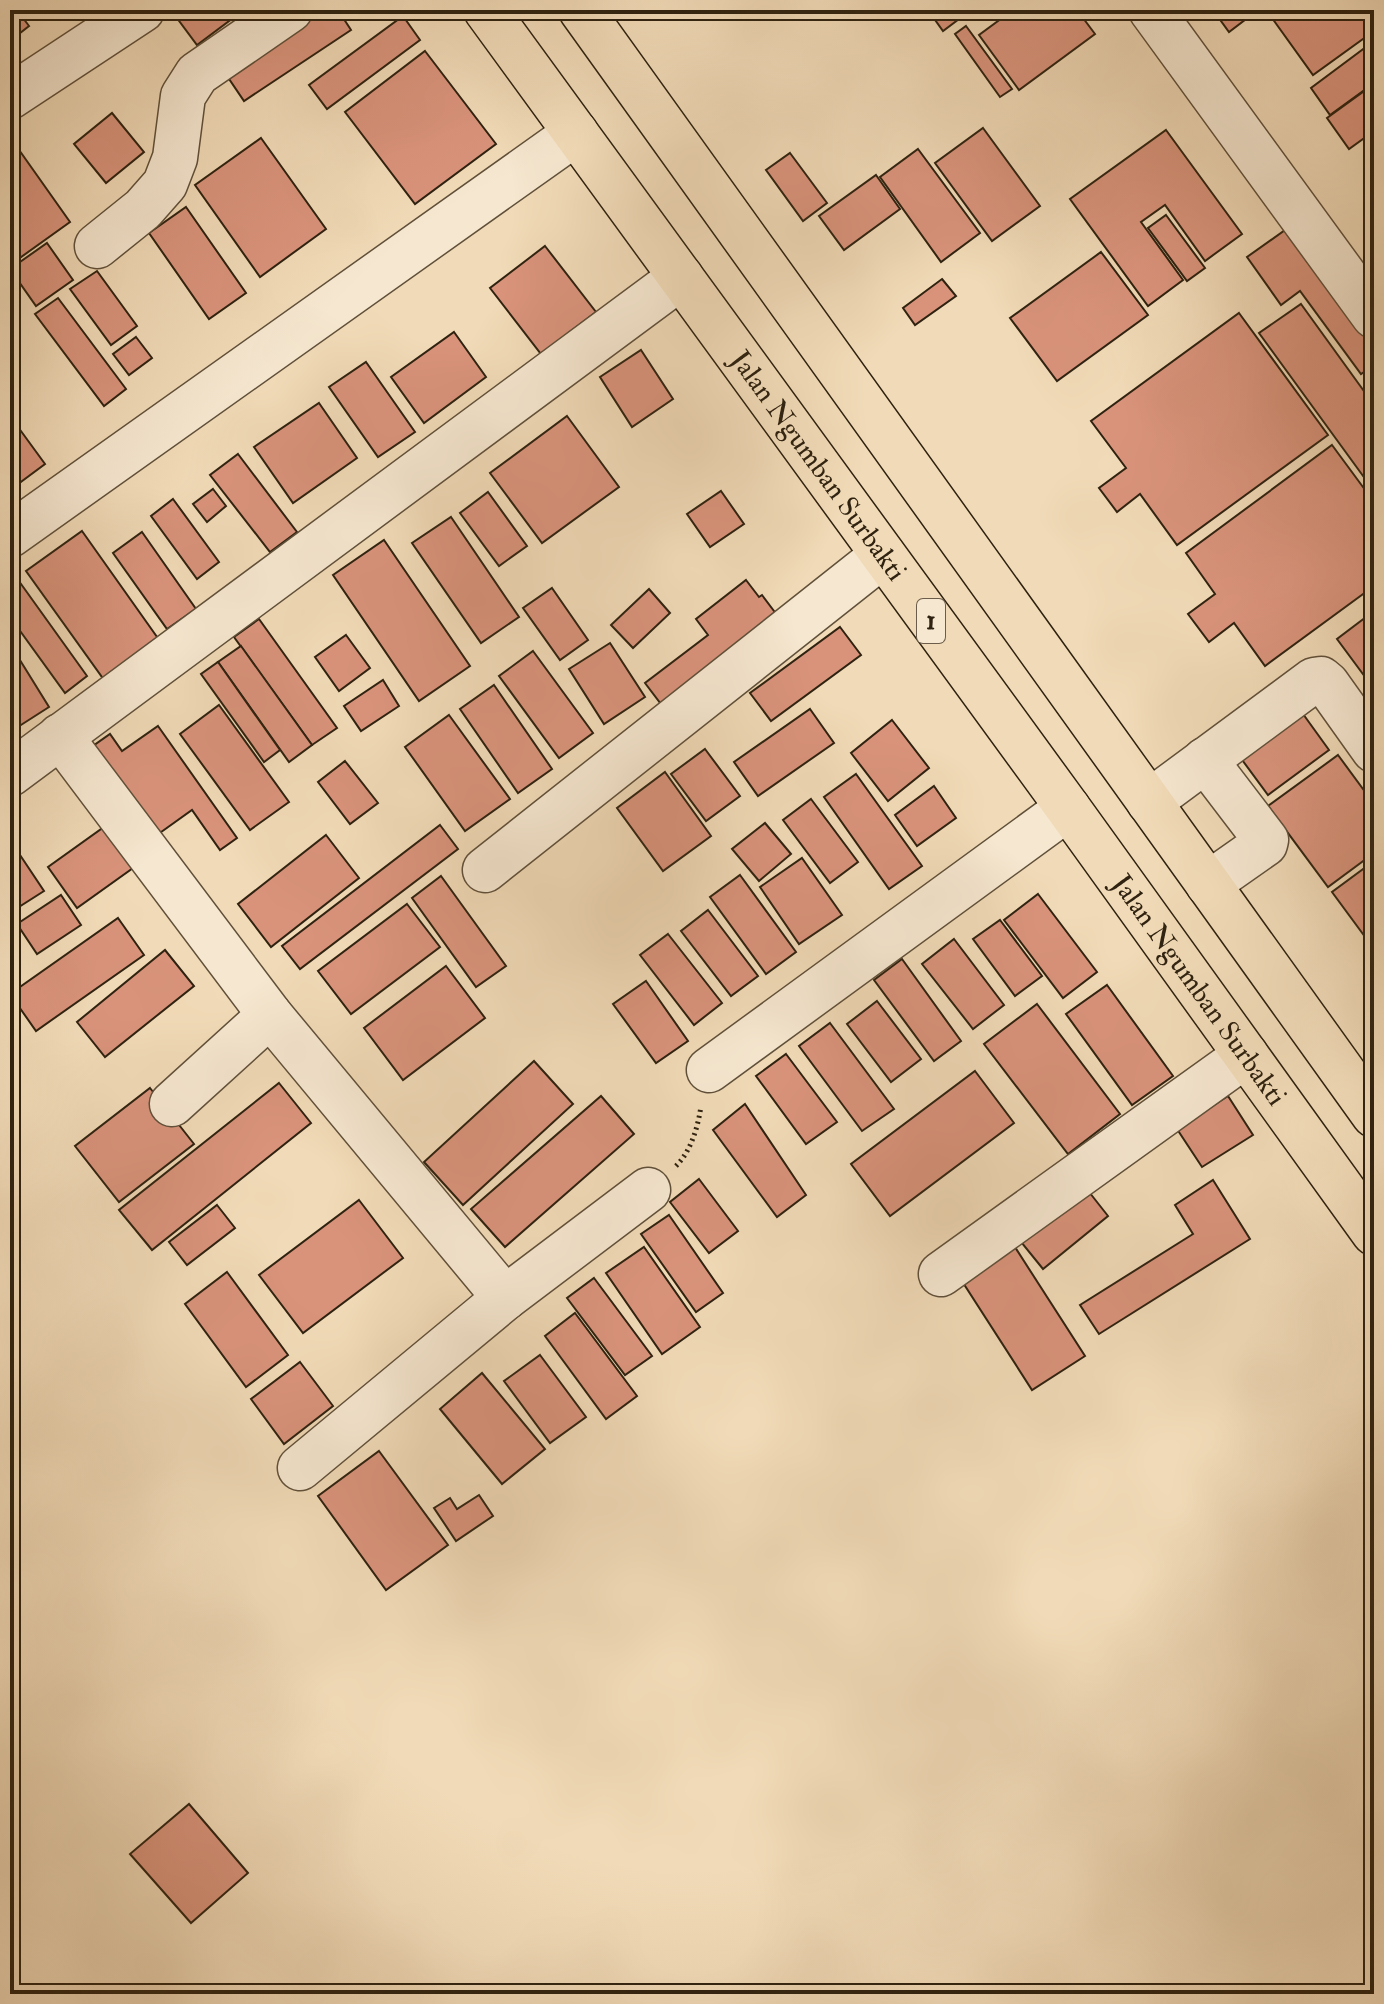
<svg xmlns="http://www.w3.org/2000/svg" width="1384" height="2004" font-family="'IM FELL Double Pica',serif">
<style>
.building{fill:#d9937b;stroke:#2f2210;stroke-width:2}
.lines{fill:none;stroke-linecap:round;stroke-linejoin:round}
.minor-casing{stroke:#60503a;stroke-width:47}
.highway-casing{stroke:#2f2210;stroke-width:47}
.path{stroke:#2f2210;stroke-width:5;stroke-dasharray:2 4;stroke-linecap:butt}
.minor{stroke:#f6e7d0;stroke-width:44}
.highway{stroke:#f1dab7;stroke-width:44}
.labels{text-anchor:middle;dominant-baseline:central;stroke-width:6;stroke-linejoin:round;paint-order:stroke}
.shield{fill:#f6e7d0;stroke:#6b5d4a;stroke-width:2}
.shield-label{font-size:26px;font-weight:bold;fill:#2f2210}
.street-label{font-size:28px;fill:#2f2210;stroke:#f6e7d0}
</style>
<rect width="100%" height="100%" fill="#f1dab7"/>
<filter id="stains"><feTurbulence type="fractalNoise" baseFrequency=".0025" numOctaves="4"/><feColorMatrix values="0 0 0 0 .2 0 0 0 0 .09 0 0 0 0 .02 0 0 0 .5 -.17"/></filter>
<radialGradient id="worn" r=".72"><stop offset=".6" stop-color="#630" stop-opacity="0"/><stop offset="1" stop-color="#630" stop-opacity=".3"/></radialGradient>
<g class="building">
<path d="M10,10h7l12,16 -19,15z"/>
<path d="M171,10h62l4,5 -40,30z"/>
<path d="M305,10h33l13,20 -107,71 -23,-34z"/>
<path d="M928,10h43l-28,21z"/>
<path d="M1013,10h64l18,24 -76,56 -40,-55z"/>
<path d="M1213,10h45l-29,22z"/>
<path d="M1282,10h92v21l-61,44 -41,-57z"/>
<path d="M403,16l17,24 -93,69 -18,-24z"/>
<path d="M966,26l46,63 -12,8 -45,-63z"/>
<path d="M1374,41v42l-44,32 -19,-27z"/>
<path d="M425,51l71,93 -81,60 -70,-92z"/>
<path d="M1374,84v47l-25,18 -22,-31z"/>
<path d="M112,113l32,39 -38,31 -32,-39z"/>
<path d="M983,128l57,78 -48,35 -57,-78z"/>
<path d="M1166,130l76,104 -37,27 -40,-56 -24,17 42,58 -35,26 -78,-107z"/>
<path d="M261,138l65,91 -66,48 -65,-92z"/>
<path d="M17,147l53,75 -60,43v-114z"/>
<path d="M918,149l62,84 -39,29 -61,-85z"/>
<path d="M790,153l37,50 -24,18 -37,-51z"/>
<path d="M876,175l24,34 -56,41 -25,-34z"/>
<path d="M186,207l60,86 -37,26 -60,-86z"/>
<path d="M1166,215l39,53 -18,13 -39,-53z"/>
<path d="M1288,228l86,118v19l-13,9 -61,-83 -19,14 -34,-48z"/>
<path d="M47,243l26,37 -37,26 -26,-37z"/>
<path d="M545,246l51,66 -55,42 -51,-66z"/>
<path d="M1101,252l47,63 -91,66 -47,-63z"/>
<path d="M97,271l40,55 -26,19 -41,-56z"/>
<path d="M942,279l14,17 -41,29 -12,-17z"/>
<path d="M58,298l68,91 -22,17 -69,-92z"/>
<path d="M1301,304l73,101v86l-115,-158z"/>
<path d="M1239,313l89,122 -151,110 -37,-51 -23,18 -18,-24 27,-20 -35,-47z"/>
<path d="M454,332l32,45 -62,46 -33,-46z"/>
<path d="M136,337l16,21 -23,17 -16,-21z"/>
<path d="M641,350l32,49 -41,28 -32,-50z"/>
<path d="M366,362l49,70 -37,25 -49,-70z"/>
<path d="M319,403l38,55 -64,45 -39,-56z"/>
<path d="M10,416l35,48 -35,26z"/>
<path d="M567,416l52,71 -77,56 -52,-70z"/>
<path d="M1332,445l42,57v84l-109,80 -31,-43 -25,19 -21,-28 27,-20 -29,-41z"/>
<path d="M238,454l59,78 -27,20 -60,-77z"/>
<path d="M213,489l13,17 -19,16 -14,-18z"/>
<path d="M721,491l23,33 -34,23 -23,-33z"/>
<path d="M488,492l39,54 -28,20 -39,-53z"/>
<path d="M173,499l46,63 -22,17 -46,-63z"/>
<path d="M451,517l68,100 -38,26 -69,-100z"/>
<path d="M82,531l80,113 -55,40 -81,-113z"/>
<path d="M142,532l54,77 -29,20 -54,-76z"/>
<path d="M384,540l86,126 -51,35 -86,-126z"/>
<path d="M11,570l76,106 -22,17 -55,-76z"/>
<path d="M746,580l13,17 3,-2 18,24 -116,89 -19,-25 63,-48 -12,-16z"/>
<path d="M552,588l36,52 -28,20 -37,-52z"/>
<path d="M649,589l21,24 -37,35 -22,-23z"/>
<path d="M1374,611v78l-37,-50z"/>
<path d="M259,619l78,109 -25,17 -78,-108z"/>
<path d="M840,627l21,28 -90,66 -21,-28z"/>
<path d="M346,635l24,33 -31,23 -24,-34z"/>
<path d="M610,643l35,54 -41,27 -35,-55z"/>
<path d="M10,644l39,63 -39,25z"/>
<path d="M241,646l71,99 -23,17 -71,-100z"/>
<path d="M533,651l60,82 -34,25 -60,-82z"/>
<path d="M218,662l62,88 -16,12 -63,-88z"/>
<path d="M383,680l16,26 -38,25 -17,-25z"/>
<path d="M494,685l58,84 -34,24 -58,-84z"/>
<path d="M219,705l70,97 -39,28 -70,-96z"/>
<path d="M1298,707l31,43 -61,45 -31,-42z"/>
<path d="M810,709l24,34 -76,53 -24,-34z"/>
<path d="M449,715l61,84 -45,32 -60,-84z"/>
<path d="M892,720l37,48 -41,33 -37,-48z"/>
<path d="M158,726l79,112 -17,12 -28,-40 -35,25 -74,-82 27,-19 12,17z"/>
<path d="M705,749l35,47 -34,25 -35,-47z"/>
<path d="M1338,755l36,49v49l-46,34 -60,-81z"/>
<path d="M345,761l33,42 -28,21 -32,-42z"/>
<path d="M665,772l46,64 -48,35 -46,-63z"/>
<path d="M856,774l66,92 -33,23 -65,-92z"/>
<path d="M934,786l22,32 -39,28 -22,-31z"/>
<path d="M811,799l47,63 -28,21 -47,-63z"/>
<path d="M765,823l26,31 -32,27 -27,-32z"/>
<path d="M440,825l18,24 -158,120 -18,-23z"/>
<path d="M104,827l29,41 -56,40 -29,-41z"/>
<path d="M326,835l33,43 -88,69 -33,-43z"/>
<path d="M10,840l34,51 -33,21 -1,-1z"/>
<path d="M802,858l40,57 -43,29 -39,-57z"/>
<path d="M1374,861v88l-42,-57z"/>
<path d="M740,875l56,77 -30,22 -56,-77z"/>
<path d="M441,876l65,90 -30,21 -64,-89z"/>
<path d="M1038,894l59,78 -34,26 -59,-78z"/>
<path d="M61,895l20,30 -44,29 -20,-30z"/>
<path d="M407,904l33,43 -89,67 -33,-43z"/>
<path d="M708,910l50,66 -27,20 -50,-65z"/>
<path d="M118,918l26,37 -108,76 -26,-37z"/>
<path d="M1000,920l42,56 -27,20 -42,-57z"/>
<path d="M668,934l54,69 -28,22 -54,-70z"/>
<path d="M954,939l50,66 -31,24 -51,-65z"/>
<path d="M165,950l29,36 -89,71 -28,-35z"/>
<path d="M902,959l59,82 -27,20 -60,-81z"/>
<path d="M446,966l39,52 -82,62 -39,-52z"/>
<path d="M646,981l42,60 -32,22 -43,-59z"/>
<path d="M1107,985l66,91 -41,29 -66,-91z"/>
<path d="M877,1001l44,58 -30,23 -44,-58z"/>
<path d="M1037,1004l83,110 -52,40 -84,-110z"/>
<path d="M830,1023l64,86 -32,22 -63,-85z"/>
<path d="M786,1054l51,68 -31,22 -50,-68z"/>
<path d="M534,1061l39,43 -110,101 -39,-43z"/>
<path d="M975,1071l39,52 -124,93 -39,-52z"/>
<path d="M279,1083l32,40 -159,127 -33,-40z"/>
<path d="M150,1088l44,56 -75,58 -44,-56z"/>
<path d="M601,1096l33,38 -129,113 -34,-38z"/>
<path d="M1228,1096l25,39 -51,32 -25,-38z"/>
<path d="M745,1104l61,91 -29,22 -64,-87z"/>
<path d="M699,1179l39,52 -29,22 -39,-51z"/>
<path d="M1213,1180l37,59 -151,95 -19,-29 113,-71 -18,-29z"/>
<path d="M1082,1183l26,33 -65,53 -26,-32z"/>
<path d="M359,1200l44,58 -100,75 -44,-58z"/>
<path d="M217,1205l18,23 -48,37 -18,-23z"/>
<path d="M669,1215l54,78 -27,19 -55,-78z"/>
<path d="M1013,1244l72,112 -53,34 -72,-112z"/>
<path d="M644,1247l56,80 -38,27 -56,-81z"/>
<path d="M227,1272l61,83 -42,32 -61,-83z"/>
<path d="M594,1278l58,78 -27,19 -58,-77z"/>
<path d="M575,1313l62,83 -31,23 -61,-83z"/>
<path d="M540,1355l46,62 -36,26 -46,-62z"/>
<path d="M300,1362l33,44 -49,38 -33,-45z"/>
<path d="M482,1373l63,76 -43,35 -62,-75z"/>
<path d="M379,1451l69,94 -62,45 -68,-94z"/>
<path d="M479,1495l14,21 -37,25 -22,-33 16,-10 7,11z"/>
<path d="M189,1804l59,69 -57,50 -61,-69z"/>
</g>
<g class="lines">
<g class="minor-casing">
<g id="minor">
<path d="M1151,10l223,306"/>
<path d="M10,97l132,-87"/>
<path d="M97,246l46,-37 22,-25 10,-26 8,-62 14,-22 93,-64"/>
<path d="M10,535l566,-402"/>
<path d="M60,736l210,279 235,283"/>
<path d="M1205,760l61,80 -1,4 -57,40"/>
<path d="M10,774l671,-497"/>
<path d="M1149,802l165,-122 7,-1 6,5 47,66"/>
<path d="M485,870l398,-315"/>
<path d="M709,1070l359,-262"/>
<path d="M172,1104l98,-89"/>
<path d="M941,1274l305,-219"/>
<path d="M300,1468l205,-170 143,-108"/>
</g>
</g>
<g class="highway-casing">
<g id="highway">
<path id="s1" d="M486,10l582,798 306,425"/>
<path d="M581,10l793,1105"/>
</g>
</g>
<path class="path" d="M676,1166c15,-15 22,-39 25,-60"/>
<use href="#minor" class="minor"/>
<use href="#highway" class="highway"/>
</g>
<g class="labels">
<rect class="shield" x="917" y="599" width="28" height="44" rx="6"/>
<g class="shield-label">
<text x="931" y="621">1</text>
</g>
<g class="street-label">
<text stroke="none"><textPath href="#s1" startOffset="564">Jalan Ngumban Surbakti</textPath></text>
<text stroke="none"><textPath href="#s1" startOffset="1212">Jalan Ngumban Surbakti</textPath></text>
</g>
</g>
<rect width="1384" height="2004" fill="none" stroke="#f1dab7" stroke-width="40"/>
<rect x="12" y="12" width="1360" height="1980" fill="none" stroke="#2f2210" stroke-width="4"/>
<rect x="20" y="20" width="1344" height="1964" fill="none" stroke="#2f2210" stroke-width="2"/>
<rect width="100%" height="100%" filter="url(#stains)"/>
<rect width="100%" height="100%" fill="url(#worn)"/>
</svg>
